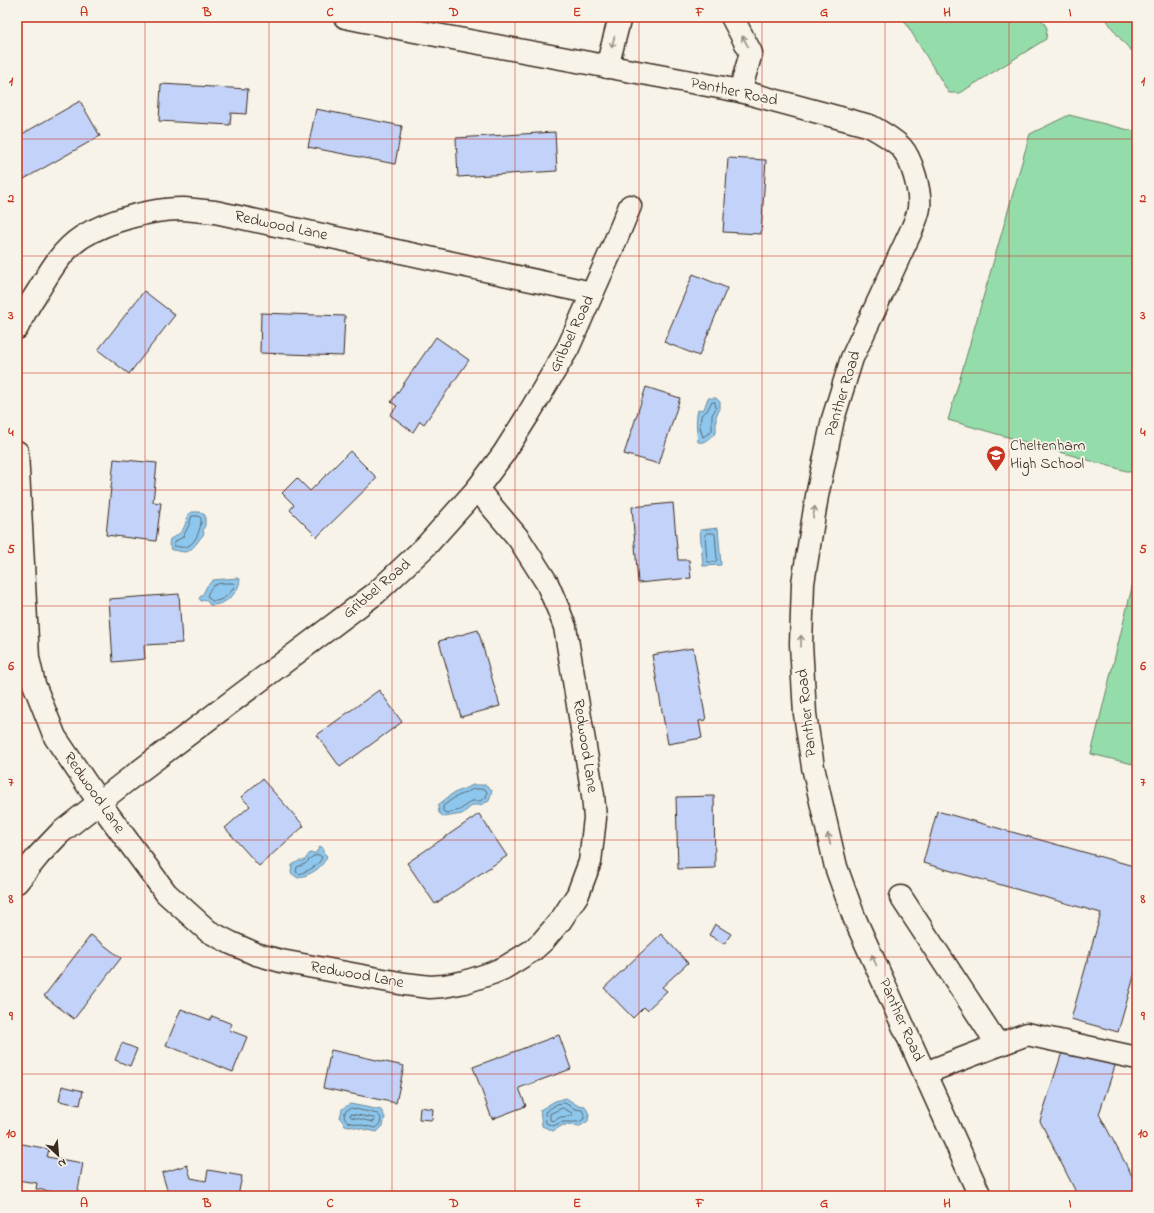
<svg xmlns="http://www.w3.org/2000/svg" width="1154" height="1213" font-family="'Indie Flower',sans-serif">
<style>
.green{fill:#95dcab;stroke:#688364}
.water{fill:#8dc7ed;stroke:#6c889a}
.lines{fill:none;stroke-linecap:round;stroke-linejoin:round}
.shore{stroke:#5c6971;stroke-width:1}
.building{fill:#c3d2f8;stroke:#3b2a1e}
.minor-casing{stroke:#3b2a1e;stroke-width:25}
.minor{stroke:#f7f3e8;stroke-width:22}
.oneway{stroke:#998e83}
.grid{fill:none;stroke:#c8321e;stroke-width:1;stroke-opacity:0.55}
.labels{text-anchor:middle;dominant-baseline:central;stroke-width:3.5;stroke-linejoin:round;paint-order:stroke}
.street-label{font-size:16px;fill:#3b2a1e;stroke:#f7f3e8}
.poi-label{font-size:16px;fill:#3b2a1e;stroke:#f7f3e8;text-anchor:start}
.neatline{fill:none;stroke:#c8321e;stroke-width:1.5}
.grid-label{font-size:13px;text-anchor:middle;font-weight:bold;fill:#c8321e}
</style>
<rect width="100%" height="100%" fill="#f7f3e8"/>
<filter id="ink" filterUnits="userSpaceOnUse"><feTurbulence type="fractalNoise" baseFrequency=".025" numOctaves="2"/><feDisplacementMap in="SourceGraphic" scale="8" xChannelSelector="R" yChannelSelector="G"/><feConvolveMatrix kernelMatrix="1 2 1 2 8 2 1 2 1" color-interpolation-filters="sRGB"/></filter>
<g filter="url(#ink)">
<g class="green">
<path d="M902,17h138l7,11 -1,11 -86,54h-11z"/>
<path d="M1105,17h29l3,5v34c-13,-12 -23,-24 -32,-39z"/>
<path d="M1069,115l68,17v342l-189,-54 82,-286z"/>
<path d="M1137,567v198l-46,-11z"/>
</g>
<g class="water">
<path d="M708,398h8l4,4v7l-4,7v17c-6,4 -11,11 -18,9 -1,-11 -3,-21 0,-32l6,-1z"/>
<path d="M192,512h7l6,3v10l-2,5 1,4c-5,5 -11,17 -19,18 -4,0 -9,-2 -13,-2l-3,-5 1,-6c13,-6 15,-11 18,-25z"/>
<path d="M718,528l3,37 -18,1 -3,-36z"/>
<path d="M237,578l3,1c-1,15 -16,27 -30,26l-4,-5 -5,1 -2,-3 4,-4 4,-8 6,-6z"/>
<path d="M473,785h13l6,5 -3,11 -9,4h-7l-11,9 -18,3 -5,-4 -1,-8 14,-11z"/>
<path d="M320,846l3,2v4l4,4c-5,13 -16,18 -29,22l-7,-5 1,-8 7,-4h5l6,-8h6z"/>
<path d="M566,1098l11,7 8,1 4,8 -1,7 -8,5 -17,-1 -10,6 -11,-5 -2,-16 15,-9z"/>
<path d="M350,1104l31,6 4,7 -2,9 -6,6 -32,-7 -5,-7 2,-9z"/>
</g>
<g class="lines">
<g class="shore">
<path d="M715,402l1,6 -4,7v16l-9,6 -3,-9 1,-12 1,-2 5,-3 4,-8z"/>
<path d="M192,516h6l3,2c1,9 -6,29 -17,29 -3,1 -7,-1 -10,-1v-4l9,-5 6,-12z"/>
<path d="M707,533h6l2,1 2,26 -2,2h-7l-1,-1 -2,-26z"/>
<path d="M222,583h11l2,2c-4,9 -13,17 -23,16l-5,-5c3,-8 6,-12 15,-13z"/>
<path d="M474,789h11l2,3 -1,6 -6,3h-9l-11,9 -14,3 -3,-2v-5l11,-8z"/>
<path d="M319,855l3,2c-3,9 -14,14 -23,17l-3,-2 1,-5 8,-3 7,-7z"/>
<path d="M565,1103l10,6 7,1 2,4v5l-5,3h-17l-9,4 -7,-3 -1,-11 12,-8z"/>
<path d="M351,1108l27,6 3,4 -1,6 -5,4 -27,-6 -4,-5 1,-5z"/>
<path d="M563,1108l9,5v3l-11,1 -8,4 -3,-1v-6z"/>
<path d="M351,1114l23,4 1,3 -2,1 -22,-5 -1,-1z"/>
</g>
</g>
<g class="building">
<path d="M540,17h21l-2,4z"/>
<path d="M161,84l87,5 -2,25 -15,-1 -1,12 -71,-4z"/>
<path d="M80,101l20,35 -83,47v-46z"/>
<path d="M316,109l86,17 -7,38 -87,-17z"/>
<path d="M555,132l2,39 -99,6 -2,-39z"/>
<path d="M728,158l38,2 -5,74 -38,-2z"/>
<path d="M693,274l34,14 -28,68 -35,-14z"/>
<path d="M144,291l31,24 -46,59 -31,-24z"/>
<path d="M261,313l84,3 -2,40 -83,-3z"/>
<path d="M436,337l33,23 -45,64 -4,-3 -7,11 -23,-17 7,-9 -6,-4z"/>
<path d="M646,387l34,11 -21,66 -35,-10z"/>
<path d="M350,451l27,27 -60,59 -27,-27 4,-5 -12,-12 15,-15 13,13z"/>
<path d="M114,459l43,4 -4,39 8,1 -5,38 -50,-6z"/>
<path d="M673,503l5,57h11l2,18 -53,5 -6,-76z"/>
<path d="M179,594l3,49 -38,2 1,14 -32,3 -4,-63z"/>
<path d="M478,630l22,76 -39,11 -22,-76z"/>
<path d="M693,648l13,72 -7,1 3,17 -34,6 -16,-89z"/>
<path d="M379,690l23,32 -62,45 -23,-32z"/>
<path d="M262,779l42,47 -45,40 -34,-38 25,-22 -9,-9z"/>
<path d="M714,796l1,72 -37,1 -2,-72z"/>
<path d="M937,811l200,56v99l-19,66 -47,-13 30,-106 -178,-50z"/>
<path d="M479,814l28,42 -72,48 -28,-41z"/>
<path d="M715,924l16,10 -7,10 -15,-9z"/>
<path d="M661,934l27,29 -26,24 5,4 -20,19 -3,-3 -11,11 -29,-30z"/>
<path d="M91,935l30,23 -47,61 -30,-23z"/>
<path d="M181,1009l29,11 2,-4 20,8 -3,6 18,7 -14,35 -67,-27z"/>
<path d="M559,1035l12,34 -52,19 7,18 -34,13 -19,-52z"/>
<path d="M122,1043l15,6 -7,17 -15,-6z"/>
<path d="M1064,1046l52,17 -17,51 38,71v11h-59l-38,-75z"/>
<path d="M331,1050l73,16 -8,37 -73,-15z"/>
<path d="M62,1086l21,5 -3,14 -21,-4z"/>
<path d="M420,1107l13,2 -1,11 -13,-1z"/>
<path d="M17,1143l32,6 -2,8 36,6 -6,33 -41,-7 1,-6 -20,-3z"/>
<path d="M187,1165l4,13 15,3 2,-11 34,6 -4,20h-69l-7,-23z"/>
</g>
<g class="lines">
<g class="minor-casing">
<g id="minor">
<path d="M345,17l59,12 336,62 130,35c11,6 22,12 31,21 11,12 20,45 18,61 -1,7 -4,14 -7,21l-60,129 -19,61 -16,77 -14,87 -2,61 4,70 8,53 23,100 18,50 126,279"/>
<path d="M732,17l19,36 -11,38"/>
<path d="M607,67l13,-50"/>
<path d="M17,328c6,-13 13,-25 21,-37 12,-20 24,-41 44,-54 25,-16 72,-29 102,-28 10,1 21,2 31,3l377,81"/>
<path d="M17,452l11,206 6,26 21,53 44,65 67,91 42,38 23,12 25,11 25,7 124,23 25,3 14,-1 21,-4 27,-9 12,-5 29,-18 10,-9 18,-21 17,-26 12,-32 5,-44 -2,-23 -28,-168 -6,-16 -12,-28 -28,-44 -42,-50"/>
<path d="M17,882l22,-27 21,-22 65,-51 251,-189 50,-47 51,-57 27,-36 24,-38 40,-67 44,-99 18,-43"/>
<path d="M901,897l97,148"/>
<path d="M925,1073l102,-39 110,24"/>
</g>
</g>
<use href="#minor" class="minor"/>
</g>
<defs><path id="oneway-shaft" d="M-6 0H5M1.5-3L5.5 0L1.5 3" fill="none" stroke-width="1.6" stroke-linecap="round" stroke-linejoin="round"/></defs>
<g class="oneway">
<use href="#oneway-shaft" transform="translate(745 41) rotate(-119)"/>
<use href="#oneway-shaft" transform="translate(613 42) rotate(105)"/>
<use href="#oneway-shaft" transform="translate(814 512) rotate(-81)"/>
<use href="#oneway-shaft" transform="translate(801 641) rotate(-90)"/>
<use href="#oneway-shaft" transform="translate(829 839) rotate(-103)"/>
<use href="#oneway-shaft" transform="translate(874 960) rotate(-114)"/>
</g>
</g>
<path class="grid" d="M145,17v1179M269,17v1179M392,17v1179M515,17v1179M639,17v1179M762,17v1179M885,17v1179M1009,17v1179M17,139h1120M17,256h1120M17,373h1120M17,490h1120M17,606h1120M17,723h1120M17,840h1120M17,957h1120M17,1074h1120"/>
<defs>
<g id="school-pin" transform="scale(1)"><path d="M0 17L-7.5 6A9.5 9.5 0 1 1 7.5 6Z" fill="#c8321e" stroke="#f7f3e8"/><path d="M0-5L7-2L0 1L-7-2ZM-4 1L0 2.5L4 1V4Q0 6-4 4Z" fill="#fff"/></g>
</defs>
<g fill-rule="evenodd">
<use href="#school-pin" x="996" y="455"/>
</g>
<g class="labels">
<g class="street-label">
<text transform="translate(734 92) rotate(12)">Panther Road</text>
<text transform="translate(281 226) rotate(12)">Redwood Lane</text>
<text transform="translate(572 334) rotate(-64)">Gribbel Road</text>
<text transform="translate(843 394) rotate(-73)">Panther Road</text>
<text transform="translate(377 589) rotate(-40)">Gribbel Road</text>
<text transform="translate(807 713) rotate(-96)">Panther Road</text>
<text transform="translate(585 746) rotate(81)">Redwood Lane</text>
<text transform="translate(94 793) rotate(55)">Redwood Lane</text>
<text transform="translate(357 975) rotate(10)">Redwood Lane</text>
<text transform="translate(901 1020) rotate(66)">Panther Road</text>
</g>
<g class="poi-label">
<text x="1010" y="446">Cheltenham<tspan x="1010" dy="18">High School</tspan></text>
</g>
</g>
<rect width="1154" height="1213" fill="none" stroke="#f7f3e8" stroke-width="44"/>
<g transform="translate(58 1155) rotate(154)" stroke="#f7f3e8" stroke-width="3" paint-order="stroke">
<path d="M0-3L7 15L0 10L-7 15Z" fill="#3b2a1e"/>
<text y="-6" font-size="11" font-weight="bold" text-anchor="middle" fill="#3b2a1e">N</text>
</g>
<rect x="22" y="22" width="1110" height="1169" class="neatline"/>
<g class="grid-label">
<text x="84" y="16">A</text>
<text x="207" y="16">B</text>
<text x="330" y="16">C</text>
<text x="454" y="16">D</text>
<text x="577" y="16">E</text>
<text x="700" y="16">F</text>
<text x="824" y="16">G</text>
<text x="947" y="16">H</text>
<text x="1070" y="16">I</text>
<text x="11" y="85">1</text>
<text x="1143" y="85">1</text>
<text x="11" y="202">2</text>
<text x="1143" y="202">2</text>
<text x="11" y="319">3</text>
<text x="1143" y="319">3</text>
<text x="11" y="436">4</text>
<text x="1143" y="436">4</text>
<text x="11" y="553">5</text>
<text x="1143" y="553">5</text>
<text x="11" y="670">6</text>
<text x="1143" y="670">6</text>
<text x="11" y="786">7</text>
<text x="1143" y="786">7</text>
<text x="11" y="903">8</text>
<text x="1143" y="903">8</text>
<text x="11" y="1020">9</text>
<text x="1143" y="1020">9</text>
<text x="11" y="1137">10</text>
<text x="1143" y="1137">10</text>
<text x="84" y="1207">A</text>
<text x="207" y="1207">B</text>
<text x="330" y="1207">C</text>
<text x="454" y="1207">D</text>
<text x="577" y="1207">E</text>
<text x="700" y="1207">F</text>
<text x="824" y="1207">G</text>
<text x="947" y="1207">H</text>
<text x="1070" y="1207">I</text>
</g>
</svg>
